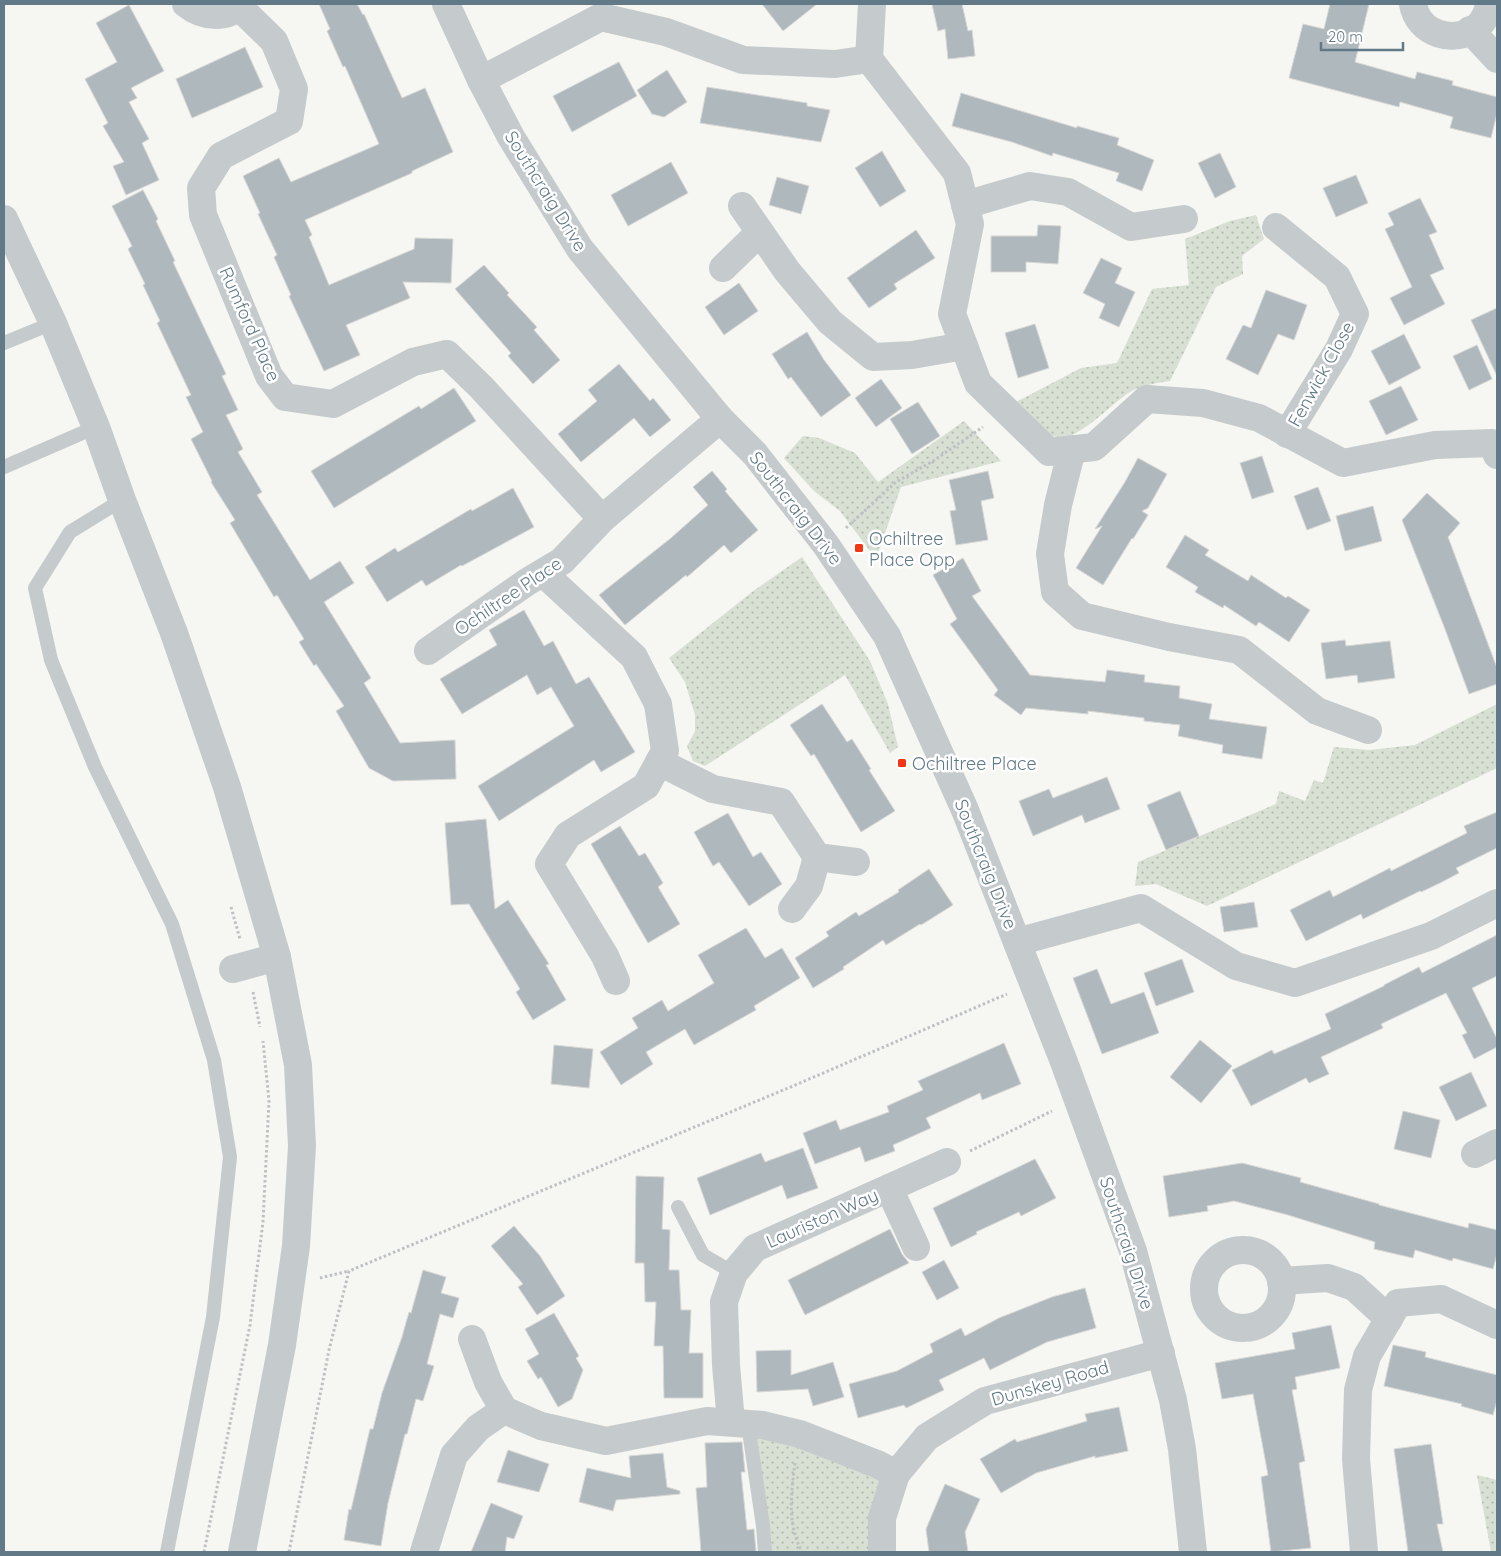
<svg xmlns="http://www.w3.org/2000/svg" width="1501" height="1556" font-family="Quicksand,sans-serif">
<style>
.grass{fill:url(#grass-dots)}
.building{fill:#aeb8bd;stroke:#d8d7d5}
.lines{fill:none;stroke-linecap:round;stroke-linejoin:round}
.path{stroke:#bec1c3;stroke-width:3;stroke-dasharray:2.5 2.5;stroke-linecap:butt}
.service{stroke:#c5cacd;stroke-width:14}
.minor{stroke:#c5cacd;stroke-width:28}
.tertiary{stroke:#c5cacd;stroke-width:28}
.poi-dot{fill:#f53614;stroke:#fff;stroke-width:2}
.labels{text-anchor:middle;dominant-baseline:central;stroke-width:5;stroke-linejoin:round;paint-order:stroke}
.street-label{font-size:18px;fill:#627987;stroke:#fff}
.poi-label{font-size:18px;fill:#627987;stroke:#fff;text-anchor:start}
</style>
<defs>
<pattern id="grass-dots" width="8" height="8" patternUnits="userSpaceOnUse" patternTransform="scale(1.25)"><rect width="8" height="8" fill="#d8dfd3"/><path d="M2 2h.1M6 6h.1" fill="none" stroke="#b3bab1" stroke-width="1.8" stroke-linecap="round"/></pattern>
</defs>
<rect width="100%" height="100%" fill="#f6f6f2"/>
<g class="grass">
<path d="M1256,215l8,24 -22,17 1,18 -27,13 -46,94c-13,2 -28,4 -40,11 -18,11 -49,46 -70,46 -15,-1 -34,-26 -44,-36l65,-34 36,-5 35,-74 37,-4 -4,-46 45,-18z"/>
<path d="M964,421l37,40 -100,26 -25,72 -36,-48 -26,-20 -30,-33 19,-22 16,2 36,15 23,29z"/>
<path d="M802,557l68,104 18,43 10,43 -8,6 -45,-78 -140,91 -12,-5 -6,-15 8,-15v-16l-10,-33 -16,-24 83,-66z"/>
<path d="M1497,704v64l-290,138 -51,-22 -21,2 3,-24 138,-58 3,-13 26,10 9,-21 9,3 11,-36 35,3 46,-5z"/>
<path d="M795,1437l97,39 -13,76h-111l-13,-114z"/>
<path d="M1477,1475l20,5v72h-6z"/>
</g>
<g class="building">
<path d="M319,4h38l6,11 1,-1 38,84 23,-10 28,64 -41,19v2l-107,47 7,15 -3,2 20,48 85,-36 1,-11 38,1 -2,44 -48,-1 7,16 -64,27 14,30 -36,16 -35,-75 2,-1 -17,-38 3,-2 -19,-41 2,-1 -17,-37 36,-18 12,24 88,-38 -34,-78 -2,1 -16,-36 3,-2z"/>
<path d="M762,4h55l-34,27z"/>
<path d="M932,4h30l6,27 4,-1 3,26 -27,3 -3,-30 -7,2z"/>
<path d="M1330,4h39l-14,58 60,17 2,-7 36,9 -1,4 45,12v16l-6,25 -41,-10 3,-11 -53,-15 -1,5 -110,-29 14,-54 21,5z"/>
<path d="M129,5l35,66 -33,17 6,10 -8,4 20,37 -7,4 17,37 -33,15 -13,-29 11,-4 -21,-36 5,-3 -23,-44 32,-17 -21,-39z"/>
<path d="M245,47l18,40 -71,31 -16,-39z"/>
<path d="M619,62l18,34 -65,36 -19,-36z"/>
<path d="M667,70l20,32 -23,15 -12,-3 -15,-24z"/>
<path d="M707,87l100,16v3l23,4 -9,32 -121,-19z"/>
<path d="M961,93l116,35v-2l42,12 -2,7 37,15 -12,31 -26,-10 3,-8 -66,-20 -1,3 -40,-14 -60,-16z"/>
<path d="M882,151l24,40 -26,16 -25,-39z"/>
<path d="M1220,153l16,34 -21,11 -17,-35z"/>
<path d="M671,162l17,31 -60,33 -17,-31z"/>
<path d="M1356,175l12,28 -32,14 -13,-29z"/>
<path d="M777,177l32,9 -8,28 -32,-9z"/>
<path d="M143,190l15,29 -2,2 19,40 -2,1 53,112 -4,2 16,34 -12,5 17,34 -5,3 24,40 -5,3 53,85 30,-19 14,22 -30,19 47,76 -7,5 36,60 55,-3 1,39 -63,2 -24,-13 -33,-57 8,-5 -28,-42 -2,2 -15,-24 5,-3 -27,-44 -3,2 -44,-74 5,-3 -24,-38 1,-1 -21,-42 12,-7 -17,-35 5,-2 -34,-72 3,-2 -17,-36 2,-1 -17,-35 4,-3 -20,-40z"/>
<path d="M1420,198l17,34 -8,3 15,34 -14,6 15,29 -41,21 -14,-27 22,-11 -27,-58 9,-4 -6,-12z"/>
<path d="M1038,225l23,1 -3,38 -32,-2v10h-35v-36h46z"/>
<path d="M916,230l19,28 -41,26 3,5 -28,19 -22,-30z"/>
<path d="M1101,258l21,10 -7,15 20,9 -16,35 -20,-9 6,-14 -22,-11z"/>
<path d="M484,265l25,28 -2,2 30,32 -3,3 26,30 -27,24 -25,-28 3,-3 -56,-64z"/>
<path d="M739,283l19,28 -34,24 -19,-28z"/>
<path d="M1266,290l41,15 -13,35 -16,-6 -20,41 -32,-16 17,-34 8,3z"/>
<path d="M1497,308v68l-26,-56z"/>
<path d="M1035,324l14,44 -31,10 -13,-45z"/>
<path d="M807,332l17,28 27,35 -30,22 -30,-40 -3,2 -16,-25z"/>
<path d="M1404,334l17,34 -32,17 -18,-34z"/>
<path d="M1477,345l15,34 -23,11 -16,-34z"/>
<path d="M619,364l31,37 3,-3 18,22 -21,17 -16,-19 -53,44 -23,-28 39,-33 -9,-11z"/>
<path d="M881,379l21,29 -26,19 -21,-29z"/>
<path d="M1401,386l17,34 -32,15 -17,-34z"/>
<path d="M454,388l22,33 -142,87 -23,-37 108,-65 2,3z"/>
<path d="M918,402l22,34 -28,18 -22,-35z"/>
<path d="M1262,456l12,36 -22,7 -12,-36z"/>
<path d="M1138,458l29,16 -19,34 -6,3 6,4 -15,24 -1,-1 -29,47 -27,-17 26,-42 -7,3 30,-47z"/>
<path d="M712,471l15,18 -2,2 33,39 -27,23 -7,-8 -37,32 -1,-2 -61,50 -26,-30 72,-57 37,-33 -15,-18z"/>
<path d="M988,471l6,27 -13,3 7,39 -32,5 -6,-34 6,-1 -7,-30z"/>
<path d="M1318,487l13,34 -24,9 -13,-34z"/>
<path d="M513,488l21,39 -72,39 -1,-1 -35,21 -4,-6 -35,22 -22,-35 30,-19 3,4 73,-43 1,2z"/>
<path d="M1427,493l33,30 -12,14 49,131v16l-28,10 -24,-65 -43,-109z"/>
<path d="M1373,506l9,35 -37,10 -9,-35z"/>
<path d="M1185,535l24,15 -4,5 43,26 3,-6 35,23 2,-2 22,14 -21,32 -30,-20 -3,4 -32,-21 -1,3 -28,-16 3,-5 -32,-20z"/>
<path d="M963,558l18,33 -9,5 58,79 75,7 2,-12 38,5 -1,7 36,4 -1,12 33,6 -3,15 58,8 -5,32 -40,-6 1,-8 -45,-9 2,-11 -36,-4v-3l-56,-7v3l-62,-6 -5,7 -27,-20 4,-5 -48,-66 7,-5 -24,-44z"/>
<path d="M524,610l20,36 9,-5 23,43 13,-7 46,75 -34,20 -7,-12 -95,61 -21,-35 96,-60 -23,-39 -14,8 -10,-20 -65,39 -22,-35 57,-34 -8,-15z"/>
<path d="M1345,640l1,6 44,-5 5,37 -37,5 -1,-8 -31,4 -5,-36z"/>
<path d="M822,704l25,38 5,-3 19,30 -2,1 26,41 -34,21 -47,-78 -3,2 -21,-31z"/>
<path d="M1107,777l13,32 -35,14 -3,-8 -49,21 -14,-35 30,-12 4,9z"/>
<path d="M1180,791l19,45 -33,14 -19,-45z"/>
<path d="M1497,812v36l-41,20 3,5 -19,10 -19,9 -1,-1 -57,28 -2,-5 -55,27 -16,-31 40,-20 3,7 57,-29 1,3 76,-38 -3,-7z"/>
<path d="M728,813l25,44 8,-5 21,32 -33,22 -30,-44 -6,4 -19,-34z"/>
<path d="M486,819l9,90 13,-9 41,64 -3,1 20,35 -33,20 -17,-28 4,-3 -51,-85 -18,1 -6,-82z"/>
<path d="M620,826l19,30 6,-3 18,30 -5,4 22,37 -32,19 -57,-99z"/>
<path d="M929,869l24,36 -32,20 -1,-1 -34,21 -3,-5 -40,27 1,2 -31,19 -18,-30 34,-22 -3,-4 30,-20 3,4 40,-24 -1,-2z"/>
<path d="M1254,902l4,25 -34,5 -4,-25z"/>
<path d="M746,928l19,30 17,-10 18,30 -46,28 2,4 -62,35 -9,-16 -39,23 7,12 -32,21 -21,-33 38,-24 -6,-10 30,-18 6,11 46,-28 -16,-28z"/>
<path d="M1497,935v41l-25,12 25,51v8l-23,12 -12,-24 5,-2 -21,-40 -65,31 2,4 -62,29 8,17 -20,9 -3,-5 -55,28 -19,-36 40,-20 2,4 57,-25 -6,-15 59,-28v-1l35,-18 3,6z"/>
<path d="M1182,959l12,33 -38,14 -12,-33z"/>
<path d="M1097,969l14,35 33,-12 15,41 -57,21 -29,-76z"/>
<path d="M1200,1040l32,26 -31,37 -31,-26z"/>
<path d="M1004,1043l17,41 -39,16 -2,-7 -54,25 5,10 -38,17 2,6 -30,11 -5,-15 -45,17 -12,-31 33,-13 4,10 49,-18 -2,-6 36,-16 -5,-9z"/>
<path d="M554,1045l39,4 -4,39 -38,-4z"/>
<path d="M1471,1072l16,34 -31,15 -17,-34z"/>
<path d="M1403,1111l37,9 -9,38 -37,-9z"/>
<path d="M803,1148l15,40 -31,11 -5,-14 -72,30 -13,-37 64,-25 4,9z"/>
<path d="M1035,1159l21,39 -35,18 -2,-4 -43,20 1,2 -26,13 -18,-39z"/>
<path d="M1242,1163l59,15 -1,4 79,22v1l89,23 1,-5 28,7v24l-4,15 -40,-11 -1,3 -37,-11 -2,8 -39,-9 1,-7 -87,-27 -54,-14 -27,5 1,5 -39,6 -6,-41z"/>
<path d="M636,1176l28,1 -2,52 8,1 -1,40h10l2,40h10l-2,43h14v45h-39l-1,-52h-9l2,-44h-11l-1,-39h-9z"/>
<path d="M514,1226l26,30 25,40 -28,19 -19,-28 5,-3 -32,-38z"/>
<path d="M890,1229l12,25 7,9 -104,52 -17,-35z"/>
<path d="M944,1260l15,28 -22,12 -15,-28z"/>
<path d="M423,1270l23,7 -5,16 18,5 -6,20 -13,-4 -13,50 7,2 -11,35 -7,-2 -9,35h-2l-17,69 -7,43 -37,-6 5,-31 2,1 19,-81h3l9,-36 20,-56 7,-25 2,1z"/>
<path d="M1085,1288l11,40 -49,14 -57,28 -6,-12 -45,22 5,10 -38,18 -2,-3 -46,13 -9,-34 48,-13 36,-19 -3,-8 31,-16 4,8 34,-18 53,-21z"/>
<path d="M554,1313l25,43 -3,2 7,12 -11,29 -14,8 -17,-30 -3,2 -11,-18 12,-7 -14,-25z"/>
<path d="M1331,1325l9,43 -45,9 2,12 -5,1 13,71 -6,2 12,85 -40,4 -10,-75 7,-2 -15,-81 -31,5 -7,-36 80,-14 -3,-16z"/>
<path d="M1393,1345l33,7 -1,5 72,18v25l-4,15 -32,-9 1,-2 -78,-18z"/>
<path d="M791,1350v25l42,-13 11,35 -31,9 -5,-17 -51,3 -1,-41z"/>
<path d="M1119,1407l9,44 -33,7v-2l-59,17 -35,20 -21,-34 35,-20 2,3 70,-21 -2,-7z"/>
<path d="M742,1442l3,30h-4l6,58 7,-1 2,23h-55l-5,-64 11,-1 -2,-44z"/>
<path d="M1431,1444l12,80h-6l6,28h-35l-14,-103z"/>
<path d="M508,1450l41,14 -10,28 -42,-10z"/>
<path d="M663,1453l4,34 13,4v3l-64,6 -3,11 -34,-9 8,-34 44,10 -2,-22z"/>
<path d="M945,1484l35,15 -15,33 3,20h-39l-3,-23z"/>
<path d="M491,1503l32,13 -9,23 -7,-2 -2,15h-34z"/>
</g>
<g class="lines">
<g class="path">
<path d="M846,528l50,-46 37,-21 50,-34"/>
<path d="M231,907l9,32"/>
<path d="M253,992l7,35"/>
<path d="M970,1151l82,-40"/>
<path d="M320,1278l29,-7"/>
<path d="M795,1463c-4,31 -8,61 7,89"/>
<path d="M204,1552l46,-227 13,-103 6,-121 -6,-60"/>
<path d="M289,1552l40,-202 20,-79 444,-185 214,-92"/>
</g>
<g class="service">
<path d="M4,343l49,-20"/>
<path d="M4,467l92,-40"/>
<path d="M122,500l-52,32 -35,56 16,72 44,107 77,157 42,136 16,97 -17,160 -46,235"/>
<path d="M678,1207l25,48 31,18"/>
<path d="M750,1424v14l13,88 2,26"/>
</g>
<g class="minor">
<path d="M186,4c16,13 40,16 56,0"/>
<path d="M1413,4c5,30 41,41 64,23 8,-6 10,-15 13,-23"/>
<path d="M239,7l35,34 20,48 -5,32 -68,35 -20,32 2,27 66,161 16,21 48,7 80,-42 34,-8 34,33 121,132"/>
<path d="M1470,30l27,29"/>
<path d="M869,59l3,-55"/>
<path d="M481,80l120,-63 65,15 77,28 92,4 34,-5 88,114 13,51 -18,90 26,69 71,69 45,-5 53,-48 56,4 56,15 84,45 92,-18 58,-2 4,12"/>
<path d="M965,205l65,-19 38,6 63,35 53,-8"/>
<path d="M742,206l45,65 43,51 43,35 39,-2 52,-9"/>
<path d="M4,219l49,104 43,104 26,73 52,133 53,154 50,170 21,108 4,81 -6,100 -14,99 -40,207"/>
<path d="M1276,227l61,50 18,37 -16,35 -52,85"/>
<path d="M723,268l37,-36"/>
<path d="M1072,449l-14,56 -8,49 5,38 27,24 87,21 70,13 78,61 51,19"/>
<path d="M543,573l91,84 24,47 7,47 -19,35 -78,49 -19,29 56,92 11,25"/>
<path d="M428,651l99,-69 35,-21 40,-42 118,-100"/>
<path d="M659,762l54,27 68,13 36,55 39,5"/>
<path d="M792,909l17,-23 8,-29"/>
<path d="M1017,942l124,-34 95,58 59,17 136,-47 66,-33"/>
<path d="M233,969l44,-12"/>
<path d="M1475,1154l22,-11"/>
<path d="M889,1188l27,59"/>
<circle cx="1243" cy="1289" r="39"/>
<path d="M1281,1281l47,-3 26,9 35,32"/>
<path d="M472,1339l16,43 16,28 37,16 65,15 101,-20 56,4 37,9 77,30 19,10"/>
<path d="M731,1422l-5,-57 -2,-63 10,-29 21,-25 192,-86"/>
<path d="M424,1552l30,-97 24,-27 26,-18"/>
<path d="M882,1552v-34l14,-44 31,-37 58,-36 176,-48"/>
<path d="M1364,1552l-8,-93 2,-69 9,-34 31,-53 43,-4 56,26"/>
</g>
<path class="tertiary" d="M446,4l35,76 30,57 69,112 140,170 35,35 71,91 61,91 78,174 99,252 69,189 40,149 9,49 11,103"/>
</g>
<g class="poi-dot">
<rect x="854" y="543" width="10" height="10" rx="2.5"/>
<rect x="897" y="758" width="10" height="10" rx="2.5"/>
</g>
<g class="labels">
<g class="street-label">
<text transform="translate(546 191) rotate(58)">Southcraig Drive</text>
<text transform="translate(250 324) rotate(66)">Rumford Place</text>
<text transform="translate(1321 374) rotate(-61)">Fenwick Close</text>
<text transform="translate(796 508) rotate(52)">Southcraig Drive</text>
<text transform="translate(508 596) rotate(-34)">Ochiltree Place</text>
<text transform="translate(986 864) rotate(68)">Southcraig Drive</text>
<text transform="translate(822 1218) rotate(-24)">Lauriston Way</text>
<text transform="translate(1127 1243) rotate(72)">Southcraig Drive</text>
<text transform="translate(1050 1383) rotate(-16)">Dunskey Road</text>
</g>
<g class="poi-label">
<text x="869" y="538">Ochiltree<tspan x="869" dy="21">Place Opp</tspan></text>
<text x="912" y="763">Ochiltree Place</text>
</g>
</g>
<rect width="1501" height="1556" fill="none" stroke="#627987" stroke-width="10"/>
<path d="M1321 42v8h82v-8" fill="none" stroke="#627987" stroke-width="2.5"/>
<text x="1328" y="42" font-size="15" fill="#627987" stroke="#ffffff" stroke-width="4" paint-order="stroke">20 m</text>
</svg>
